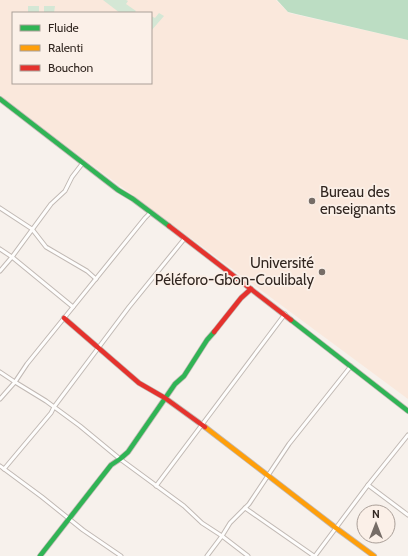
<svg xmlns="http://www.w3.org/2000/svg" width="408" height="556" font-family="Cabin,sans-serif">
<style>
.built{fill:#fae8dc;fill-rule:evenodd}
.green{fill:#d4e7d5}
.forest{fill:#bcddc3}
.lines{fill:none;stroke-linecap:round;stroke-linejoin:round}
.street-casing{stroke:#c1b9b4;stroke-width:5}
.fast-casing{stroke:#c1b9b4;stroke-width:6}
.slow-casing{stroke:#c1b9b4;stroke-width:6}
.jam-casing{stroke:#c1b9b4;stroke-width:6}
.street{stroke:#fefdfc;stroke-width:3}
.fast{stroke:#30b455;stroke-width:4.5}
.slow{stroke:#ff9f0a;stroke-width:4.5}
.jam{stroke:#e5322d;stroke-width:4.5}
.poi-dot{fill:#766d67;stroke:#fbf0e8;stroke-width:1.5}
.labels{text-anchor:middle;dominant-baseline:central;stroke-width:3.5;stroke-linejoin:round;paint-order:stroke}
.poi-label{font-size:15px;fill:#312620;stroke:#fbf0e8;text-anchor:start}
</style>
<rect width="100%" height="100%" fill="#f7f1ec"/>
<path class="built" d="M0,0h276l13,13 119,27v359l-343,-254 -65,-50zM13,13h138v70h-138z"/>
<g class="green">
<path d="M103,0h23l2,1 -2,3 10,7 -2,2h-14z"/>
<rect x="28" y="6" width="11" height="7"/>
<path d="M44,6h11l-1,7h-10z"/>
<path d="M159,13l5,3 -13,15v-15l4,2z"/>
</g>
<path class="forest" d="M277,0h131v40l-112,-26 -8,-2z"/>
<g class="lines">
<g class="street-casing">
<g id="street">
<path d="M0,208l32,21 14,18 41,24 9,8"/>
<path d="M0,249l12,8 61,50"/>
<path d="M0,271l12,-14 39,-53 14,-13 7,-14 10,-13"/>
<path d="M0,372l15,10 31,19 34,25 40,33 64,47 18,17 20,13 26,20"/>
<path d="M0,399l15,-17 12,-18 118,-146 6,-6"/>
<path d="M0,466l42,31 41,33 38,26"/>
<path d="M4,469l47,-56 3,-6 75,-100 56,-69"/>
<path d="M368,485l40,30"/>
<path d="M156,486l129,-172"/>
<path d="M245,508l69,48"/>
<path d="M207,556l15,-20 8,-13 19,-19 40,-60 62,-78"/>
<path d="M315,556l53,-71 40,-50"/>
</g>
</g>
<g class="fast-casing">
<g id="fast">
<path d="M0,99l118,91 15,9 36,27"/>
<path d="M291,320l117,91"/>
<path d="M40,556l71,-91 9,-6 8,-7 47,-68 9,-8 23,-36 7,-8"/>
</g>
</g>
<g class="slow-casing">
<path id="slow" d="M205,427l131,101 38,28"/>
</g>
<g class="jam-casing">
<g id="jam">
<path d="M169,226l122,94"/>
<path d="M64,318l75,65 26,15 40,29"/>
<path d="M214,332l27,-34 10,-9"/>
</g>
</g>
<use href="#street" class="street"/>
<use href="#fast" class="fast"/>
<use href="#slow" class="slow"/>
<use href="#jam" class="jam"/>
</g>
<g class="poi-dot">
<circle cx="312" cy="201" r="4"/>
<circle cx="322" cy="272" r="4"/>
</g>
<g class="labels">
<g class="poi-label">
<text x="320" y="192">Bureau des<tspan x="320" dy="17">enseignants</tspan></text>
<text x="314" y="263" text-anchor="end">Université<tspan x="314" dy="17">Péléforo-Gbon-Coulibaly</tspan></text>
</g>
</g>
<rect x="12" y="12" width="140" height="72" fill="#fbf0e8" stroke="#aa9f98"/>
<rect x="20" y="25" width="20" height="6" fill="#30b455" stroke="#aa9f98"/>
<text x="48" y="32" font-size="12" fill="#312620">Fluide</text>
<rect x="20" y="45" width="20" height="6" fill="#ff9f0a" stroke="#aa9f98"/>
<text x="48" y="52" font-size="12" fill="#312620">Ralenti</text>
<rect x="20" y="65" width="20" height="6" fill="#e5322d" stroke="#aa9f98"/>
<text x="48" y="72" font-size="12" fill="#312620">Bouchon</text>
<g transform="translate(376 524)"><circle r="19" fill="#fbf0e8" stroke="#aa9f98"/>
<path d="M0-3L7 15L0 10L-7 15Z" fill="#766d67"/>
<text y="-6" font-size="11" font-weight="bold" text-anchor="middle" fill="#312620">N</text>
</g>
</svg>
